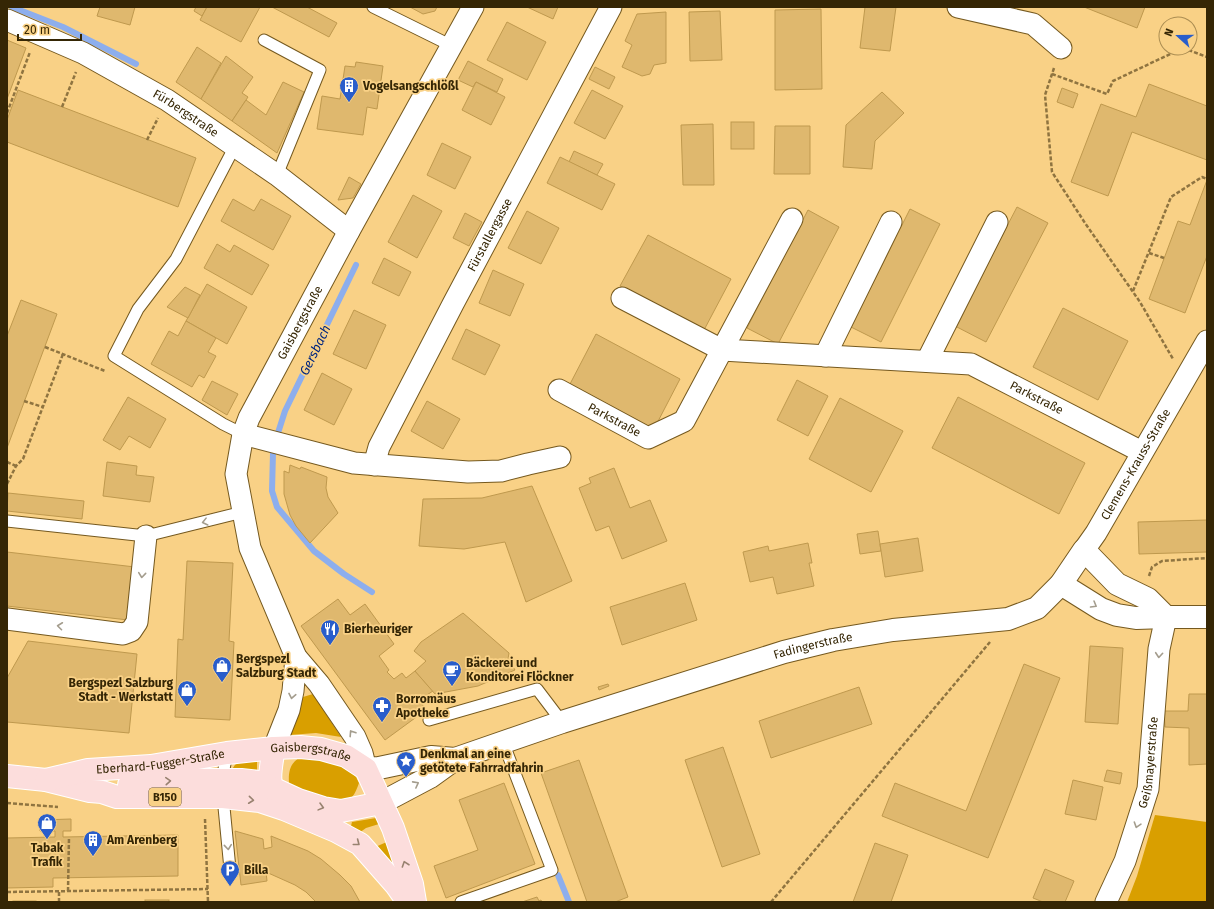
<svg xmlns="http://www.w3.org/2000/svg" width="1214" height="909" font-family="'Fira Sans',sans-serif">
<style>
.green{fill:#d99f00}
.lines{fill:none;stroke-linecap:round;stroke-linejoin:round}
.stream{stroke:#8daeed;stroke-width:6}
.building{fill:#dfb86e;stroke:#bf994e}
.lane-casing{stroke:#75591f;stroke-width:13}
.street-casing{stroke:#75591f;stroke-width:23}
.secondary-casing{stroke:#75591f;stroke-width:24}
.primary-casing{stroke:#fff;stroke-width:24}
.path{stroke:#8f7440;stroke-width:2.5;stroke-dasharray:4 2;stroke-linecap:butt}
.lane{stroke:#fff;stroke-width:11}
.street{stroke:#fff;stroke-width:21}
.secondary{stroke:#fff;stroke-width:22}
.primary{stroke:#fcdddc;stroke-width:22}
.oneway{stroke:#a49d8e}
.oneway2{stroke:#988270}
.labels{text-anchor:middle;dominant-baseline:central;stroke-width:3.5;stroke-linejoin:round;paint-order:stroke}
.shield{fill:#f9d186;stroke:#70592c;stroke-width:1}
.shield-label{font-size:11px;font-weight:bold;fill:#352605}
.poi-label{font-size:12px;font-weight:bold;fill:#352605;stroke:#f9d186;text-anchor:start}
.street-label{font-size:12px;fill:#352605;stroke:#f9d186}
.water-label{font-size:13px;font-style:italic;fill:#00257e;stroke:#f9d186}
</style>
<rect width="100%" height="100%" fill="#f9d186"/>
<g class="green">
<path d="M313,694l28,43 -25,-4 -27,2 14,-38z"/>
<path d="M306,755l41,12 9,10 3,6c-6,17 -8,16 -24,21l-46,-20c-1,-15 2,-24 17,-29z"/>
<path d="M253,760l4,1v16l-26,-5c5,-12 10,-11 22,-12z"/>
<path d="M1155,815l52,7v80h-80l10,-26z"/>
<path d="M376,818l3,6 -13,4 -7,5 -8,-7 1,-4z"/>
<path d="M389,841l7,26 -3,1 -20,-20z"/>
</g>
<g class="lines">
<g class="stream">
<path d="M12,7l51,20 73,37"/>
<path d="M277,436l8,-25 71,-146"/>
<path d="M273,453l-1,38 5,16 37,44 30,23 28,18"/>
<path d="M558,875l11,27"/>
</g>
</g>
<g class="building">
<path d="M100,7h35l-5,18 -33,-9z"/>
<path d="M196,7h11l-5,9 -8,-5z"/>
<path d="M207,7h53l-19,35 -41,-22z"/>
<path d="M272,7h35l30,16 -8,14z"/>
<path d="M410,7h27l-2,4 -12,3z"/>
<path d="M527,7h31l-5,12z"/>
<path d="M865,7h31l-6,44 -30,-3z"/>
<path d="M1084,7h61l-8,21z"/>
<path d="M821,9l1,80 -47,1v-80z"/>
<path d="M720,11l2,49 -32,1 -1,-49z"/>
<path d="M666,12v51l-12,2 -4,9 -8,2 -20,-9 10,-22 -7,-4 12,-27z"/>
<path d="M507,22l39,20 -19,38 -40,-20z"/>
<path d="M7,40l19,8 -19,51z"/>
<path d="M197,47l24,16 -20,36 -25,-17z"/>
<path d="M226,56l27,21 -11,16 6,4 -16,24 -31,-22z"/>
<path d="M468,61l35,18 -6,13 -21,-10 -3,5 -15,-7z"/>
<path d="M356,62l27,4 -6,43 -10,-2 -4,28 -46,-6 5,-33 18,3 5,-33 10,1z"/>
<path d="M595,67l20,10 -6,12 -20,-10z"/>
<path d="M283,82l21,10 -27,61 -45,-32 14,-21 20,15z"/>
<path d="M476,82l29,15 -14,28 -29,-15z"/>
<path d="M1149,84l58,22v54l-75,-28 -24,64 -37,-14 30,-78 35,13z"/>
<path d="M1062,88l16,6 -5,14 -16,-6z"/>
<path d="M18,90l178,68 -18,49 -171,-65v-22z"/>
<path d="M592,90l31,16 -18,33 -31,-16z"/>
<path d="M882,92l22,21 -29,28 -3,28 -29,-2 3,-42z"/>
<rect x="731" y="122" width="23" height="27"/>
<path d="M713,124l1,61h-31l-2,-60z"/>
<path d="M775,126h35v48h-36z"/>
<path d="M442,143l29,14 -16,32 -28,-14z"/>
<path d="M574,151l29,13 -6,11 -28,-13z"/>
<path d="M560,157l55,27 -13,26 -55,-27z"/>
<path d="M349,177l12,7 -8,14 -15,2z"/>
<path d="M1207,180v76l-22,57 -36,-14 29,-78 12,4z"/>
<path d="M413,195l29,16 -25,47 -29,-16z"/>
<path d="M233,199l21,12 7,-12 30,17 -18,34 -52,-29z"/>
<path d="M1017,207l31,16 -62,119 -31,-16z"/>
<path d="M910,209l30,15 -59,118 -30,-15z"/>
<path d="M808,210l31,17 -61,117 -31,-16z"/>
<path d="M527,211l32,17 -18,36 -33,-16z"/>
<path d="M465,213l17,9 -13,24 -16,-8z"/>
<path d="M648,235l83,44 -27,51 -84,-44z"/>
<path d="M217,244l13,8 4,-7 35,20 -17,30 -48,-27z"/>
<path d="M384,258l27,14 -12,24 -27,-13z"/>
<path d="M493,270l31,14 -14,32 -31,-13z"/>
<path d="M207,284l40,23 -20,37 -41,-23z"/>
<path d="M185,287l15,8 -12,23 -21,-11z"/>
<path d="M21,300l36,14 -50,134v-112z"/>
<path d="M1063,308l65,33 -30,59 -65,-33z"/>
<path d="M354,310l32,15 -20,44 -33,-15z"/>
<path d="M186,321l30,17 -8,14 8,4 -12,22 -5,-3 -7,12 -41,-23 18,-33 9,5z"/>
<path d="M466,329l34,16 -15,30 -33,-16z"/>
<path d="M596,334l84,45 -26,50 -84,-45z"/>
<path d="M322,373l30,16 -18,36 -30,-15z"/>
<path d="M797,380l31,16 -20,40 -31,-16z"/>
<path d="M212,381l26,13 -11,21 -25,-15z"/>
<path d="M128,397l38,22 -16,29 -21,-12 -9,14 -17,-10z"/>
<path d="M958,397l127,66 -26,51 -127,-66z"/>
<path d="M840,398l63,33 -32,61 -62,-33z"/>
<path d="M427,401l33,18 -17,30 -32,-18z"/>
<path d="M107,462l30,4 -1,9 18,2 -4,25 -47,-6z"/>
<path d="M290,465l10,4 1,-2 26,10 -1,11 2,9 10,16 -28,30 -14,-17 -6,-11 -6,-21v-23l5,2z"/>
<path d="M614,468l16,40 20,-8 17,41 -45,18 -13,-33 -13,5 -17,-43 12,-5 -2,-5z"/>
<path d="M532,486l40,95 -46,21 -21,-60 -41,7 -45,-3 4,-47 59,-1z"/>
<path d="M8,493l76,8 -2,18 -75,-8z"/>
<path d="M1207,520v32l-68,2 -1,-32z"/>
<path d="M878,531l3,20 -21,3 -3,-20z"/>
<path d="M918,538l5,33 -38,6 -5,-33z"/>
<path d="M808,543l4,20h-3l5,23 -37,8 -4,-17 -23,5 -7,-30 25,-6 1,5z"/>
<path d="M7,552l128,15 -7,53 -121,-14z"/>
<path d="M187,561l46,2 -4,78 5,1 -4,78 -55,-3 3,-78 5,1z"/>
<path d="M685,583l12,37 -75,25 -12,-38z"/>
<path d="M338,599l12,16 15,-11 29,40 -15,12 10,14 -2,2 7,7 8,-6 4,5 9,-7 18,20 -14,9 7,10 -41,30 -84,-114z"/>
<path d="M463,613l46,40 -1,6 7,11 -37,16 -43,8 -20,-23 11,-10 -12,-10 7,-9z"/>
<path d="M28,641l109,13 -8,79 -122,-11v-44z"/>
<path d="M1090,646l33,2 -5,76 -33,-2z"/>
<path d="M1024,664l36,14 -72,180 -106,-42 13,-33 71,28z"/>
<path d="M608,684l1,2 -10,4 -1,-3z"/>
<path d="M859,687l13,37 -101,34 -12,-37z"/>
<path d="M1189,694h18v70l-18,1v-37l-24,-1 -1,-16h24z"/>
<path d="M723,747l37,107 -38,13 -37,-107z"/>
<path d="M579,760l49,137 -13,5h-28l-46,-129z"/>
<path d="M1107,770l15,3 -2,11 -16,-3z"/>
<path d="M1073,780l30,7 -7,33 -31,-6z"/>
<path d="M504,783l31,81 -89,34 -12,-32 44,-16 -19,-50z"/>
<path d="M71,819v12h-8v6l115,-2v41l-125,2v9l-46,1v-50l48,-1v-6h-15v-11z"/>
<path d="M235,831l28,8 1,10 8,-2 -1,-11 37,15 13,8 19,16 11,11 9,16h-44l-10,-10 -11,-7 -29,-13 1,9 -26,4z"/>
<path d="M875,843l33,12 -17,47h-38z"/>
<path d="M1045,869l29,12 -9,21h-22l-10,-4z"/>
<path d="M537,897l2,4 2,-1 1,2h-20z"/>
<rect x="145" y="900" width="24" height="2"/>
<rect x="13" y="901" width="23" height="1"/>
</g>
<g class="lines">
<g class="lane-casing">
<g id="lane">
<path d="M373,7l79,39"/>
<path d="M264,40l56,30 -43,105"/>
<path d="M235,146l-59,113 -38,50 -24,47 109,68 20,10"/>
<path d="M7,521l139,15 97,-24"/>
<path d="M429,720l108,-31 25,33"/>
<path d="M227,753l-5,27 1,17 7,72"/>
<path d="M461,902l91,-32 -49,-128"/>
</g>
</g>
<g class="street-casing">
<g id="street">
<path d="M958,7l75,17 28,24"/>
<path id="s1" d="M7,20l76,33 84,47 110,75 72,56"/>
<path id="s2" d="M622,298l100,52 249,14 171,88"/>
<path d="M825,356l66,-134"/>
<path d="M927,361l70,-139"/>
<path id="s3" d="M559,390l89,48 36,-17 108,-202"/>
<path d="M243,434l111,29 114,9 33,-1 27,-7 32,-7"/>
<path id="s4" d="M374,465l5,-18 74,-143 158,-297"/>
<path id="s5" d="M1084,550l12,-17 111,-192"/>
<path d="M7,619l116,15 8,-3 6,-9 9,-86"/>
<path d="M274,748l15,-38 4,-19 3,-34"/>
<path id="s6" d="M366,769l-4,-16 -7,-16 -36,-53 -23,-27 -46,-109 -14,-74 7,-40 6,-16 100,-187 124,-224"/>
<path id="s7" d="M1106,902l19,-41 23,-72 11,-140 7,-32"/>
</g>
</g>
<g class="secondary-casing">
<g id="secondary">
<path d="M1061,584l40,25 16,6 19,3 30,-1h41"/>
<path d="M366,769l13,-1 52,-11 24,2"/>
<path id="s8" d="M381,803l49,-26 25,-18 107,-37 222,-70 49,-12 60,-10 115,-11 29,-11 24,-24 23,-34 33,34 31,15 18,18"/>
</g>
</g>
<g class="primary-casing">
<g id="primary">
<path d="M274,748c-3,18 -7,34 1,51"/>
<path d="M7,776l39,4 44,11 12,1 15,5h106l37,4 24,8 52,22 24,13 36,41 12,17"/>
<path id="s9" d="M46,780l42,-10 63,-4 76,-13 47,-5 26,-1 21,2 25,7 20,13 27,59 19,56 3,18"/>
<path d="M129,785l55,-5h57l18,2 39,18 25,8 18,3 40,-8"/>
</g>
</g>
<g class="path">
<path d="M1054,68l-9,27 7,77 33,51 55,79 33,57"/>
<path d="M1052,74l55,20 6,-13 70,-33 24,9"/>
<path d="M62,107l14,-35"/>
<path d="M7,113l23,-61"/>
<path d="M147,140l11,-22"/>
<path d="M1149,253l15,5"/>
<path d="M1133,291l38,-94 31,-20 5,2"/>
<path d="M45,347l60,24v-1"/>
<path d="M24,401l19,6"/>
<path d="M7,462l9,4"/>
<path d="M7,484l9,-18 7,-7 40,-105"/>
<path d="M1149,576l3,-9 10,-6 45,-3"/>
<path d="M7,803l51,4"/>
<path d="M205,819l3,83"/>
<path d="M68,891l1,-54"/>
<path d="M7,892l201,-3"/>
<path d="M59,902v-11"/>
<path d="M771,902l219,-260"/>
</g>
<use href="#lane" class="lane"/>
<use href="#street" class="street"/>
<use href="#secondary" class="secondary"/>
<use href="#primary" class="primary"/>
</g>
<defs><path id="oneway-chevron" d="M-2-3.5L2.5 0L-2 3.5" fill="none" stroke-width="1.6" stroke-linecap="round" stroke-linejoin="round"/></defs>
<g class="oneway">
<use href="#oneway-chevron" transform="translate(205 522) rotate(166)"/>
<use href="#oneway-chevron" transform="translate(142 575) rotate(96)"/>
<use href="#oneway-chevron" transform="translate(1094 605) rotate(30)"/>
<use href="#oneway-chevron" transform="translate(60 626) rotate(-173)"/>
<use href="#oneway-chevron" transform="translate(1159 655) rotate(95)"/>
<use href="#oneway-chevron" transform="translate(292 696) rotate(101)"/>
<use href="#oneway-chevron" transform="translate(352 733) rotate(-123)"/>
<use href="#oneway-chevron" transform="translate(416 784) rotate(-28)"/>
<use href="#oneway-chevron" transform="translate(1137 825) rotate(108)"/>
<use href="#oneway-chevron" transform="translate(228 847) rotate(84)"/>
</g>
<g class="oneway2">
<use href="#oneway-chevron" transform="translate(168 781) rotate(-4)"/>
<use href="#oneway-chevron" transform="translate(251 800) rotate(6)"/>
<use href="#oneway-chevron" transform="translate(321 807) rotate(15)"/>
<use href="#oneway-chevron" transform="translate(357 843) rotate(38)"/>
<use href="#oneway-chevron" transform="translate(405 864) rotate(-109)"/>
</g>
<defs>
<g id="building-pin" transform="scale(1)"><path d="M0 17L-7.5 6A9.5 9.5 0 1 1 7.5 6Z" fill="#295dcb" stroke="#f9d186"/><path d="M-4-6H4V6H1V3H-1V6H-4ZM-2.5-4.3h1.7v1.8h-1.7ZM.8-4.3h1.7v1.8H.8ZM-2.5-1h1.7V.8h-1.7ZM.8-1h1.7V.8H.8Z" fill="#fff"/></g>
<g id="restaurant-pin" transform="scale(1)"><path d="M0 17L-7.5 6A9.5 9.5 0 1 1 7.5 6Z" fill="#295dcb" stroke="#f9d186"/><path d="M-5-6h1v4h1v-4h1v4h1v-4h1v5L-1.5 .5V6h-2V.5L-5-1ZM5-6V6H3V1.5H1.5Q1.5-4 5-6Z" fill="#fff"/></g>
<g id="shop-pin" transform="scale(1)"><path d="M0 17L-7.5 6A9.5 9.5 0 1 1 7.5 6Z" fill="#295dcb" stroke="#f9d186"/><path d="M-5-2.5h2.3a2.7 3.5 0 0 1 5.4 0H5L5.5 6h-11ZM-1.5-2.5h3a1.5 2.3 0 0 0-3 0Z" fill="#fff"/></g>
<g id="cafe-pin" transform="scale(1)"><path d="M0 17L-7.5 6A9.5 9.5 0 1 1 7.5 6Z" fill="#295dcb" stroke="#f9d186"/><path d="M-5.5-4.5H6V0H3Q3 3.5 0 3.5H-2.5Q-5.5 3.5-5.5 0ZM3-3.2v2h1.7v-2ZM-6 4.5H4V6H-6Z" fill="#fff"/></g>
<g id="pharmacy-pin" transform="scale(1)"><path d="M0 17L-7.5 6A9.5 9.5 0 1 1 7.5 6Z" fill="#295dcb" stroke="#f9d186"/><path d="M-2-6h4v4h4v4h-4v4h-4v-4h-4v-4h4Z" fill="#fff"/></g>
<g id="sight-pin" transform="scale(1)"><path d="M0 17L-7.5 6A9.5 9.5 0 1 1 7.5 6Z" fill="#295dcb" stroke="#f9d186"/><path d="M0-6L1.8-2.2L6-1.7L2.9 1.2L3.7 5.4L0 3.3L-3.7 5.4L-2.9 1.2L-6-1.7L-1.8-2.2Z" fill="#fff"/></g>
<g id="parking-pin" transform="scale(1)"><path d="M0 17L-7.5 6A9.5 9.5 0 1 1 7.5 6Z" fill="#295dcb" stroke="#f9d186"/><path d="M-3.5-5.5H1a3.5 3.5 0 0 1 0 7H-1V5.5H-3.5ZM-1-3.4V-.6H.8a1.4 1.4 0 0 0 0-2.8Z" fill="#fff"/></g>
</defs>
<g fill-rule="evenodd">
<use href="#building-pin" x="349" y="86"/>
<use href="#restaurant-pin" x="330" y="629"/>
<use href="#shop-pin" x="222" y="666"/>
<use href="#cafe-pin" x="452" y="670"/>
<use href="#shop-pin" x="187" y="690"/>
<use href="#pharmacy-pin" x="382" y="706"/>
<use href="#sight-pin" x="406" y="761"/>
<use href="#shop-pin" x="47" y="823"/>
<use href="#building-pin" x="93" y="840"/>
<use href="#parking-pin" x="230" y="870"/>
</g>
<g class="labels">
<rect class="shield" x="149" y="788" width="32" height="18" rx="3"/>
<g class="shield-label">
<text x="165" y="797">B150</text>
</g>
<g class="poi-label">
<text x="363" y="86">Vogelsangschlößl</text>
<text x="344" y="629">Bierheuriger</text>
<text x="236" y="659">Bergspezl<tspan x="236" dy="14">Salzburg Stadt</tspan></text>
<text x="466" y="663">Bäckerei und<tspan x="466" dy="14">Konditorei Flöckner</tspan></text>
<text x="173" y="683" text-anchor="end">Bergspezl Salzburg<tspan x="173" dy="14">Stadt - Werkstatt</tspan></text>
<text x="396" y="699">Borromäus<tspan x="396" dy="14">Apotheke</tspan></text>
<text x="420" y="754">Denkmal an eine<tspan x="420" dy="14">getötete Fahrradfahrin</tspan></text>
<text x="107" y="840">Am Arenberg</text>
<text x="47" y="848" text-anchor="middle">Tabak<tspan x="47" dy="14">Trafik</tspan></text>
<text x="244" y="870">Billa</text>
</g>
<g class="street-label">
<text stroke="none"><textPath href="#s1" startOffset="202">Fürbergstraße</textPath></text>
<text stroke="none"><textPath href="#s4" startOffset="258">Fürstallergasse</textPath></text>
<text stroke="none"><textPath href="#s6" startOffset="493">Gaisbergstraße</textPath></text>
<text stroke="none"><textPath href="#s2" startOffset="436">Parkstraße</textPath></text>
<text stroke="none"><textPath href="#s3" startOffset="63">Parkstraße</textPath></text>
<text stroke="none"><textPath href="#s5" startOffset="100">Clemens-Krauss-Straße</textPath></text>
<text stroke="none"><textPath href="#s8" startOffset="462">Fadingerstraße</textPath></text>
<text stroke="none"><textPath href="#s9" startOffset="268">Gaisbergstraße</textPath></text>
<text stroke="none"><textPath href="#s9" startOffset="116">Eberhard-Fugger-Straße</textPath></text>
<text stroke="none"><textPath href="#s7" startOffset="147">Geißmayerstraße</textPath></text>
</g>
<g class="water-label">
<text transform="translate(315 350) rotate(-64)">Gersbach</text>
</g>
</g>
<rect width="1214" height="909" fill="none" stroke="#352605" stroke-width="16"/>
<g transform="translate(1178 36) rotate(291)"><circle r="19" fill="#f9d186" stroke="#ab8d52"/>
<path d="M0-3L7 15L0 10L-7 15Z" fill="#295dcb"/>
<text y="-6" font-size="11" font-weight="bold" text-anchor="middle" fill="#352605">N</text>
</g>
<path d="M18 34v6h63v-6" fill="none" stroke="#352605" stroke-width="2"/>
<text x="24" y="34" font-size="12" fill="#352605" stroke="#f9d186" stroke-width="3" paint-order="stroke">20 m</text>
</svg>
